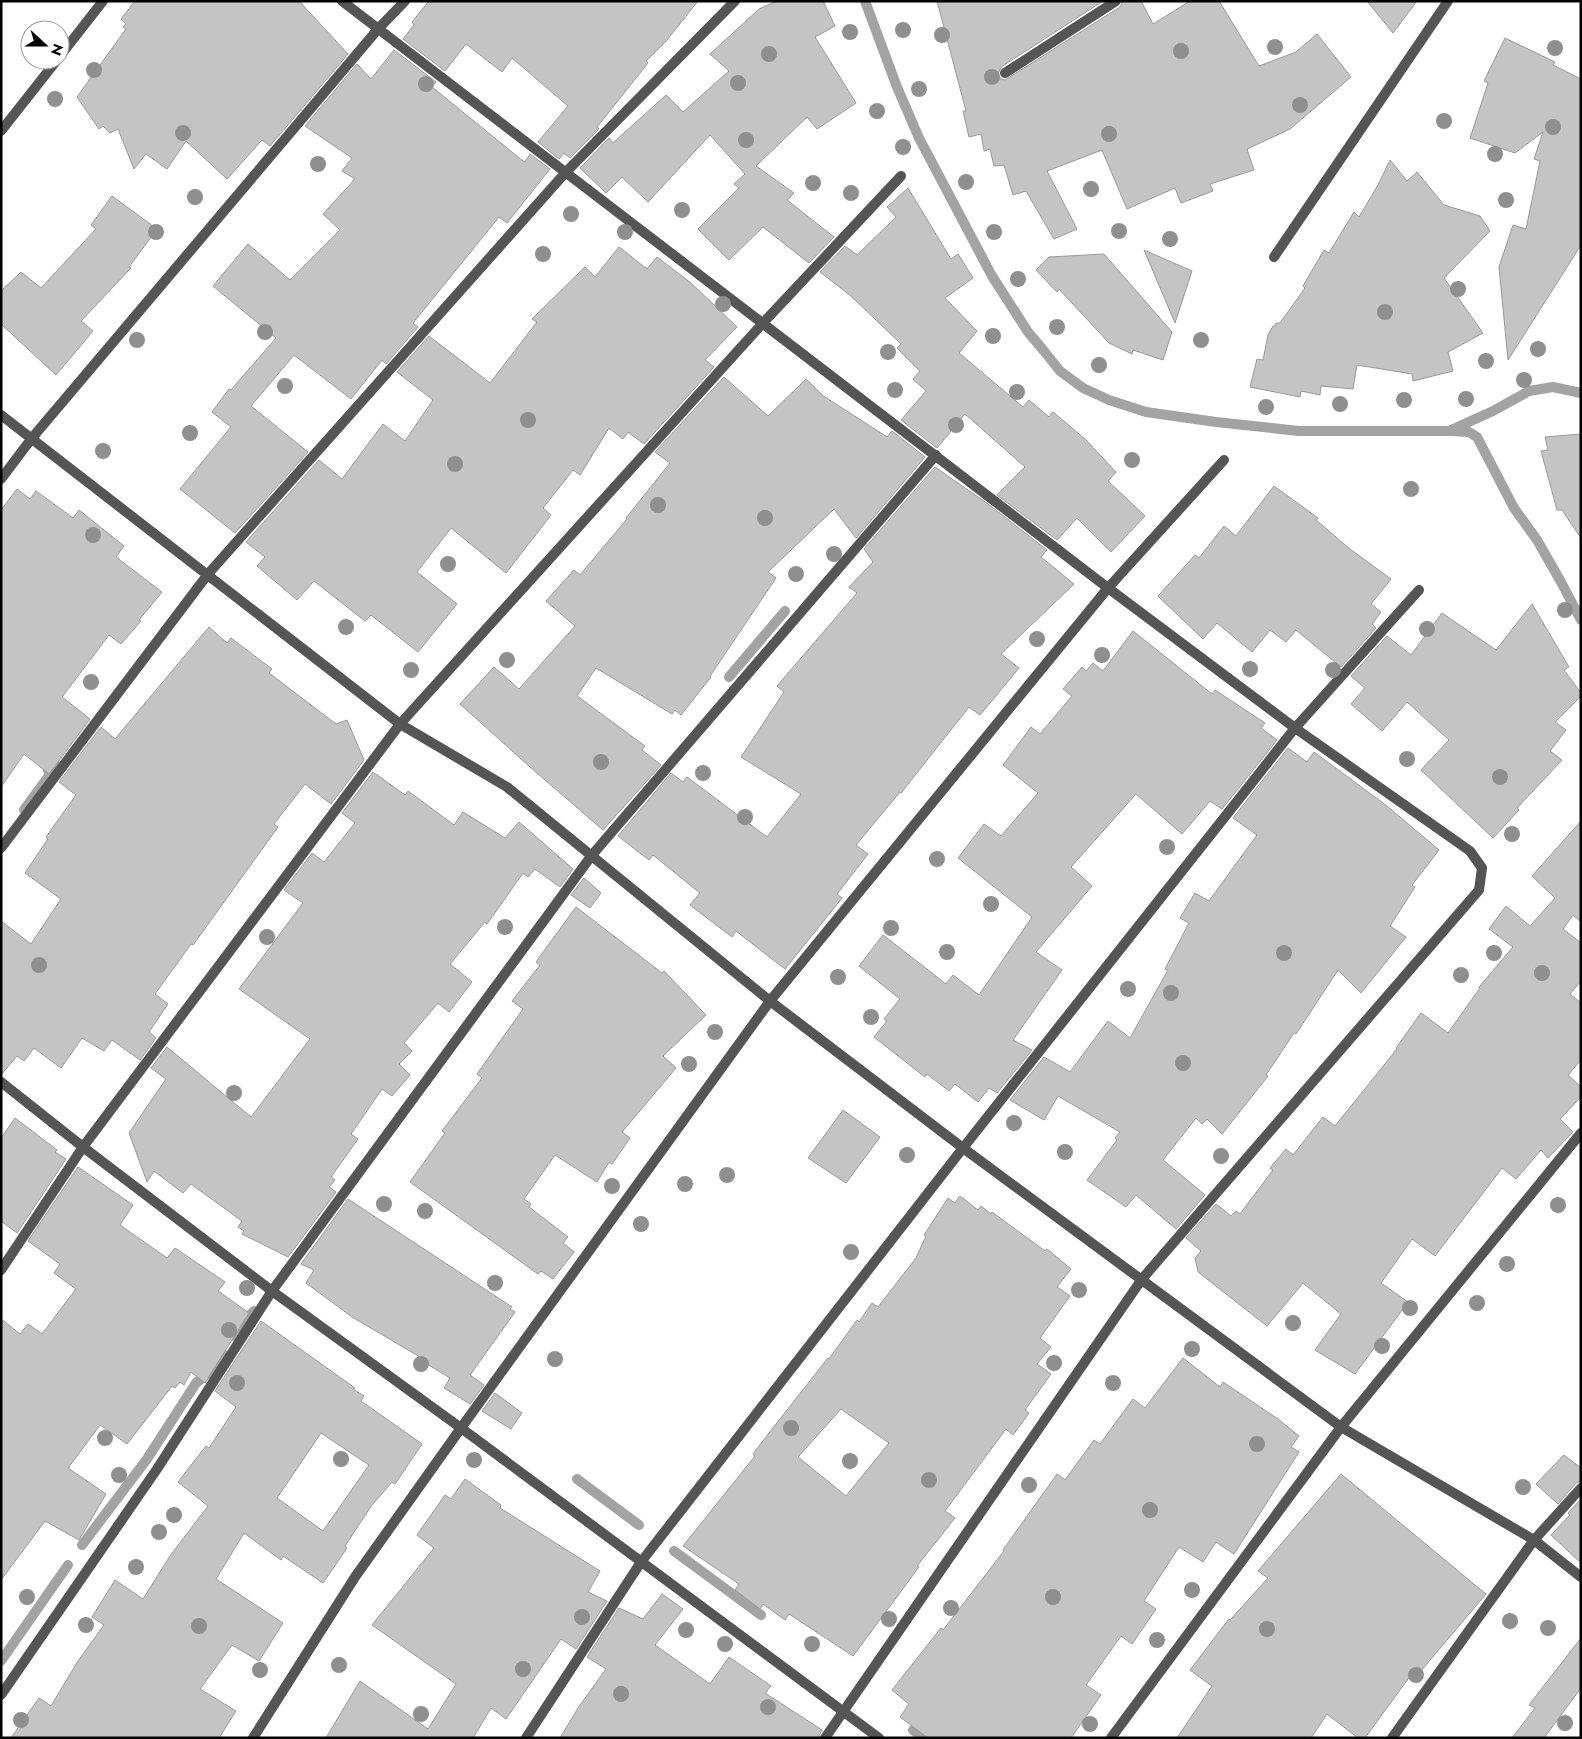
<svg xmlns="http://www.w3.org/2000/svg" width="1582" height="1739" font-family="Jost,sans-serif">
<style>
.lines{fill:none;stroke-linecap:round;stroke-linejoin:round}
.stream{stroke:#a3a3a3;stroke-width:10}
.building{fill:#c4c4c4;stroke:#999;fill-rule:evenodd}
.street{stroke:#555;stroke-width:10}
.tree{fill:#8f8f8f}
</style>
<rect width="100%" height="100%" fill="#fff"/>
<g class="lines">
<g class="stream">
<path d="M865,1l32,86 22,51 73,138 36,56 16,19 16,20 23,17 26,12 37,12 70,10 83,9h151l19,1 8,5 37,71 23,32 24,42 20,38"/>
<path d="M1451,430l42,-19 36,-20 24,-4 28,6"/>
<path d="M729,677l56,-66"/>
<path d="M24,810l27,-37 -3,-3 6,-8"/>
<path d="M235,1336l6,-11 13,-14"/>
<path d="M577,1479l62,46"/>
<path d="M82,1545l65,-86 49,-76 19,-15 8,-14"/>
<path d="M674,1551l87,64"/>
<path d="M1,1661l67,-96"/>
<path d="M913,1730l10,8"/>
</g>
</g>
<g class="building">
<path d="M135,1h164l49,53 -78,92 -8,-6 -35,39 -41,-38 -19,28 -21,-15 -12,15 -16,-40 -8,4 -7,-7 -4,3 -22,-32 49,-68 -3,-2 3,-3 -5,-5z"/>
<path d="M429,1h269l-31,39 -21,21 2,2 -51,64 2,2 -29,29 -6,-5 -5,6 -21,-17 30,-36 -56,-48 -10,14 -36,-28 -21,27 -42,-32 11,-14 -2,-3z"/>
<path d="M777,1h46l12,25 -20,11 41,66 -39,26 -10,-12 -51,49 38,27 -7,7 47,37 -25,26 -46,-36 -34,33 -31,-31 41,-41 -5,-4 11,-10 -35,-39 -62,67 -26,-25 -16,16 -26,-25 29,-30 4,5 53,-48 17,17 46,-41 -19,-17 49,-45z"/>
<path d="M937,1h166l-102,66 -3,7 3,5 4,1 115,-73 3,-6h18l12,23 37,-23h29l40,65 37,-14 21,-18 34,43 -61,52 -43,20 7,21 -44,14 3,7 -32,12 -6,-15 -48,21 -25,-59 -55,21 30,58 -23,10 -28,-48 -13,4 -9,-30 -10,1 -4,-17 -6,2 -3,-17 -12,3 -6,-26h3z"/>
<path d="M1367,1h50l-24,32z"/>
<path d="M1505,38l50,24 -2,3 28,14v166l-73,115 -9,-93 14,-42 13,4 14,-68 -6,-2 9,-27 -28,21 -45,-15 18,-55 -4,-2z"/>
<path d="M394,50l42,32 -4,5 91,74 2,1 5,-8 20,15 -43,54 -8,-6 -86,106 5,4 -32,37 -4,-4 -31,39 -57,-44 -43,51 57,46 -73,81 -55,-44 51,-62 -19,-15 17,-23 2,1 45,-52 -63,-52 35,-42 42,36 50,-50 -17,-16 32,-35 -13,-8 10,-13 -47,-32 52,-62 14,15z"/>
<path d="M1390,160l17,21 10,-9 27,33 36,11 10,15 -46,47 39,55 -35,19 5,19 -40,10 -1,-7 -55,-9 -4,24 -32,-3 -1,9 -19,-4 -1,6 -50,-10 7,-28 6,1 5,-25 5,-9h2l1,-3h4l25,-35 -2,-2 21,-36 5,3 25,-41 5,5 19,-32z"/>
<path d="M908,188l43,71 7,-5 15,24 -28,20 32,33 -18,22 64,54 6,-7 20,17 4,-5 32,27 31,33 -8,9 37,35 -34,36 -34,-34 -20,22 -60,-45 28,-28 -60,-53 -28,34 -36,-28 25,-29 -13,-12 7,-8 -23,-23 4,-4 -50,-48 -31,-24 25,-26 12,9 39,-38 -9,-10z"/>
<path d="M112,196l45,33 -28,38 2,1 -50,53 12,10 -37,44 -55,-51v-33l20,-19 20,16 55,-59 -5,-4z"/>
<path d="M619,247l28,22 10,-12 34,26 46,44 -32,33 9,7 -70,77 -16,-12 -5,7 -14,-11 -29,47 -7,-5 -30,38 8,7 -45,58 -55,-45 -34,44 40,32 -39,48 -47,-37 -6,6 -51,-40 -17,19 -40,-34 8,-9 -19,-15 73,-82 23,19 41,-55 22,17 28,-41 -36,-28 32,-36 61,47 47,-61 -5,-3 53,-52 10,10z"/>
<path d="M1144,250l48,21 -17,52z"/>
<path d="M1104,254l68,78 -9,28 -30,-10 -1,4 -23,-11 -50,-54 -2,3 -21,-22 13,-13z"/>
<path d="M724,377l44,39 38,-37 16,16 65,42 5,-6 33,26 -69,81 -22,-29 -66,63 8,6 -66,98 1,1 -30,38 -6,-5 -3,4 -76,-46 -19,28 68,50 -3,4 19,15 -58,65 -73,-63 -70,-63 34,-37 25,22 56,-63 -29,-25 28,-31 6,5 47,-56 -1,-1 44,-55 -15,-11z"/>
<path d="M1581,434v104l-19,-28h-5l-16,-59 7,-1 -3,-13z"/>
<path d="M935,467l53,37 59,46 -6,7 33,27 -73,70 18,14 -39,47 -11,-8 -68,86 -1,-1 -44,53 12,9 -31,40 5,4 -57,71 -49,-38 -4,6 -42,-32 10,-12 -47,-38 -4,5 -31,-24 53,-63 12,9 4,-5 80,60 34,-43 -60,-37 43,-65 -7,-6 80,-93 -8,-6 24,-25 -9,-13z"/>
<path d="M1274,486l44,32 -2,2 34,29 41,30 -20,25 10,8 -9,12 4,4 -35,39 -45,-37 -10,12 -16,-12 -18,22 -35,-29 -14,16 -45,-43 37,-41 4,3 25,-32 12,10z"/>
<path d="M17,489l13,10 6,-8 37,27 6,-8 45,36 -8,11 46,35 -23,28 2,1 -20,23 -12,-9 -47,62 28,22 -41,55 -25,-20 -23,33v-277z"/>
<path d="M1532,604l37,63 -5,3 17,23v3l-26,26 11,8 -16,21 12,9 -45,48 2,2 -26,28 -72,-68 28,-30 -42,-38 -25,29 -31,-27 14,-16 -14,-12 36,-40 24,19 31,-42 54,37z"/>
<path d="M209,627l18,16 4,-5 41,31 -3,4 67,51 11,-4 17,40 -33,44 -26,-20 -31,40 4,3 -85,118 -2,-1 -36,50 13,10 -19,28 7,6 -16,22 -28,-20 -8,11 -22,-13 -21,30 -27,-20 -10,13 -7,-5 -16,19v-154l30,23 30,-45 -36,-26 23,-34 -2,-2 30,-42 -17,-13 42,-55 14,12z"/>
<path d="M1133,631l79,63 3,-4 50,33 -4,5 16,12 -55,69 -12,-8 -28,33 -46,-40 -65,73 21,19 -56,66 26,18 -49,70 19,10 -35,43 -8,-5 -11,14 -23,-18 -6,7 -22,-17 -2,3 -51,-40 13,-16 -3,-2 16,-20 -41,-33 24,-31 63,49 7,-9 26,20 53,-78 -74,-59 26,-34 17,12 37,-43 -35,-28 28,-38 9,7 32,-38 -9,-7 19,-22 4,4 7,-8 10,8z"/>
<path d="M1288,748l19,14 7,-10 73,54 52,44 -27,35 3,2 -25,39 16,11 -45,56 -23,-23 -42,64 -2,-1 -28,42 2,1 -46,58 -15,-15 -5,5 -6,-6 -33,42 42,35 -29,34 -40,-34 -10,12 -39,-27 30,-40 -2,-2 5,-6 -62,-36 -14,24 -34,-20 34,-43 26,15 38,-51 22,17 38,-68 -3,-1 24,-46 -9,-5 15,-25 14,8 48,-66 -24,-17z"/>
<path d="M373,772l32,23 3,-4 46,34 9,-13 42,26 14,-16 54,47 -13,18 -25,-18 -7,8 -5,-4 -36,51 -2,-2 -35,42 22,18 -23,30 -11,-9 -34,40 8,8 -13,13 11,11 -18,21 -10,-7 -31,45 7,5 -27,38 4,3 -6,7 7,5 -48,65 -46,-23 2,-3 -6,-4 4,-6 -51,-37 -8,9 -29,-22 -7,11 -18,-49 37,-54 -15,-11 16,-21 84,70 59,-78 -71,-50 64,-86 -19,-13 28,-37 12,9 31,-39 -13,-10z"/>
<path d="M1581,821v101l-8,-7 -10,14 18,14v38l-11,13 11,9v57l-13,15 13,12v10l-21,22 13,13 -25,26 -7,-8 -25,29 -14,-11 -67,88 -23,-17 -31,44 27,19 -53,72 -40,-24 26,-36 -38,-31 -36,43 -69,-54 -3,-14 6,-7 -15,-13 30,-34 15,12 5,-5 4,3 33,-44 -3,-2 16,-19 7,6 30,-38 12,9 62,-77 -1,-1 25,-35 27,20 32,-45 -1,-1 34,-40 -24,-18 17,-23 24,20 25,-28 -23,-22z"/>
<path d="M584,878l17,15 -11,15 -19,-13z"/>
<path d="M576,907l86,66 2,-2 42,44 -43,41 13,12 -54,64 8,6 -18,26 -3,-2 -12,20 -42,-27 -31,44 7,5 -2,3 39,30 -5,6 11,9 -21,27 -12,-8 -3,3 -128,-92 35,-49 -3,-2 40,-53 -5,-4 46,-65 -11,-8 28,-36 -4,-3z"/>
<path d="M843,1110l37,27 -34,46 -38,-25z"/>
<path d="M15,1118l42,32 -2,2 11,7 -49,74 -16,-12v-83z"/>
<path d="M78,1167l55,38 -13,20 47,33 8,-10 50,34 -7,9 31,22 -44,70 -14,-11 -7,13 -4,-3 -5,6 -3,-2 -45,58 -27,-19 -32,43 38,26 -27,46 -34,-19 -44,59v-261l19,15 8,-10 14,10 34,-45 -22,-16 6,-9 -32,-23z"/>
<path d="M960,1196l18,14 3,-4 10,8 1,-2 53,39 2,-2 24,20 -14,18 13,9 -30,42 11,9 -14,17 14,10 -26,36 4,3 -16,22 -7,-6 -61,82 10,7 -38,48 2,1 -66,89 -64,-42 -4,6 -22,-16 -3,5 -25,-19 4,-6 -56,-38 72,-90 -2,-2 16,-21 59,-75 1,1 28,-39 2,2 13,-19 6,4 38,-49 10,-22 -2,-1 24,-37 7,5zM841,1409l48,34 -43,53 -48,-39z"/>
<path d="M348,1199l164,108 -2,2 5,3 -45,63 14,10 -14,19 -26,-16 6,-10 -31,-19 1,-2 -68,-40 -46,-34 8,-13 -13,-6z"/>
<path d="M261,1321l94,67 -2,1 11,7 -3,5 61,43 -27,40 -3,-2 -20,23 -27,41 2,2 -24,35 -40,-27 -2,4 -37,-27 -28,46 67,44 -24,38 -27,-16 -32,44 36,22 -17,27h-208l28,-40 12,8 27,-45 26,-36 -12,-8 23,-37 28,19 27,-43 38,-50 -30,-24 28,-36 3,2 27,-41 -21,-16zM321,1433l48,32 -46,66 -46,-33z"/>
<path d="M1183,1358l37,29 3,-5 55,37 21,17 -8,11 8,5 -65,102 -18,-12 -13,20 -24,-15 -35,54 12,8 -24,35 -11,-8 -35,49 15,10 -30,43h-143l-28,-21 9,-13 -17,-14 49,-62 2,2 61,-79 -1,-1 54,-76 8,6 29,-40 6,4 33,-45 12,9z"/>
<path d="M495,1393l27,20 -11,16 -29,-18z"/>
<path d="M1564,1455l17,13v13l-5,2 -18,21 -22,-20z"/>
<path d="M1341,1474l145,120 -66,78 -4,-4 -51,70h-7l-31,-24 -16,24h-134l35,-52 -22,-16 39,-51 1,1 38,-42 -10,-7z"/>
<path d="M465,1479l36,26 -1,3 100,63 -12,21 19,9 -31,48 -15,-10 -55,80 -15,-11 -18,30h-147l34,-57 68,48 28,-45 -84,-59 62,-77 -17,-13 28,-40 6,4z"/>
<path d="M1581,1499v64l-30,-28 19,-20 -2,-2z"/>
<path d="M662,1594l21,15 -28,36 55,39 19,-27 42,29 -6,7 57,37 -4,8h-258l18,-30 28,-39 -19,-12 32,-49 24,11z"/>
<path d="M1581,1638v50l-37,50h-32l23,-30 -6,-3z"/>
</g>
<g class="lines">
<g class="street">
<path d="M342,1l766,587 187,140 175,123 12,17 -3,22 -337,389 -317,459"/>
<path d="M60,56l43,-55"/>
<path d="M1005,73l111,-72"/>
<path d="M1,131l56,-71"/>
<path d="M1274,257l174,-256"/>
<path d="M1,415l399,309 107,63 263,214 193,147 378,279 193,113 47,37"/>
<path d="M1,479l31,-41 346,-409 27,-28"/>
<path d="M1,848l207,-274 358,-402 169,-171"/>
<path d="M1,1082l82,65 189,144 189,137 418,310"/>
<path d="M1,1270l82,-123 317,-423 363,-401 138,-147"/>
<path d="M1,1695l156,-226 115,-178 320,-436 344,-400"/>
<path d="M253,1738l102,-161 106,-149 309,-427 338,-413 116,-128"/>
<path d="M526,1738l115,-176 322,-414 332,-420 124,-138"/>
<path d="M1111,1738l230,-311 240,-294"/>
<path d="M1392,1738l142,-198 47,-52"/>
</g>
</g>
<g class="tree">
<circle cx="903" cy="30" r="8"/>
<circle cx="850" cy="32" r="8"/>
<circle cx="942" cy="35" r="8"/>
<circle cx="1275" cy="47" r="8"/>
<circle cx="1555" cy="48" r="8"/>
<circle cx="1181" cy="51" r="8"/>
<circle cx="769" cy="54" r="8"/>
<circle cx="94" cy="70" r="8"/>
<circle cx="992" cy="77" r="8"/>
<circle cx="738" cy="83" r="8"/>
<circle cx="426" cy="84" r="8"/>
<circle cx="919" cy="89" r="8"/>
<circle cx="55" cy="99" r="8"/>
<circle cx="1300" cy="105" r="8"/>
<circle cx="877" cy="111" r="8"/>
<circle cx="1444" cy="121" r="8"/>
<circle cx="1553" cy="127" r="8"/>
<circle cx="183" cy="133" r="8"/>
<circle cx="1109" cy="134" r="8"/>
<circle cx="746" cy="140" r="8"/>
<circle cx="903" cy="147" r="8"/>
<circle cx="1495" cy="154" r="8"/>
<circle cx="318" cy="164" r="8"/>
<circle cx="966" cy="182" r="8"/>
<circle cx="813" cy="183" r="8"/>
<circle cx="1091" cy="189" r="8"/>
<circle cx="851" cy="193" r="8"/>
<circle cx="195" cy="197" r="8"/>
<circle cx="1506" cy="200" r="8"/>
<circle cx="682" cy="210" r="8"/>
<circle cx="571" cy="214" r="8"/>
<circle cx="1119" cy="231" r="8"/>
<circle cx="156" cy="232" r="8"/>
<circle cx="625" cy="232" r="8"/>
<circle cx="994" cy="232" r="8"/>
<circle cx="1170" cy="239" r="8"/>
<circle cx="543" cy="254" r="8"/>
<circle cx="1018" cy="279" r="8"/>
<circle cx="1458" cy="289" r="8"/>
<circle cx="723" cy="304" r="8"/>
<circle cx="1385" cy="312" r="8"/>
<circle cx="1057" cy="327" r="8"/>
<circle cx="265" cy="332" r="8"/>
<circle cx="993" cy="336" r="8"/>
<circle cx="137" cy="340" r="8"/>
<circle cx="1201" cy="340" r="8"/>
<circle cx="1538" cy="349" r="8"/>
<circle cx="888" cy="352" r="8"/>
<circle cx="1486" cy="361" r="8"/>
<circle cx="1099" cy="365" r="8"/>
<circle cx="1524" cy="380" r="8"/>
<circle cx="285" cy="386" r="8"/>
<circle cx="895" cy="390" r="8"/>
<circle cx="1017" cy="392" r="8"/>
<circle cx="1466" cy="399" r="8"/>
<circle cx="1404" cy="400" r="8"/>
<circle cx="1340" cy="404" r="8"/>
<circle cx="1266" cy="407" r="8"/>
<circle cx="528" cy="420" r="8"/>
<circle cx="956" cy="425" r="8"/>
<circle cx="190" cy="433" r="8"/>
<circle cx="103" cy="451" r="8"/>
<circle cx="1132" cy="460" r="8"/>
<circle cx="455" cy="464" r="8"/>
<circle cx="1411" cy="489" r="8"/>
<circle cx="658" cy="505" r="8"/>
<circle cx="765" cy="518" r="8"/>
<circle cx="93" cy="535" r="8"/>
<circle cx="834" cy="554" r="8"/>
<circle cx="448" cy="564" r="8"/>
<circle cx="796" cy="574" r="8"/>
<circle cx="1565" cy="610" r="8"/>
<circle cx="346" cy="627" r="8"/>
<circle cx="1427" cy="629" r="8"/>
<circle cx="1037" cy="639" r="8"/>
<circle cx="1102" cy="655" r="8"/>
<circle cx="507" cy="660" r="8"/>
<circle cx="1250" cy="669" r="8"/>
<circle cx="411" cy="670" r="8"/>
<circle cx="1333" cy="670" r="8"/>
<circle cx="91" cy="682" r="8"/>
<circle cx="1407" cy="759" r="8"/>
<circle cx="601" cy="762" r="8"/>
<circle cx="703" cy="773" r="8"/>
<circle cx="1500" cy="777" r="8"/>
<circle cx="745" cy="817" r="8"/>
<circle cx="1512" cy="834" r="8"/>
<circle cx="1167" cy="847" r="8"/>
<circle cx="937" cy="859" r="8"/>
<circle cx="991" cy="904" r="8"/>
<circle cx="505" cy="927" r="8"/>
<circle cx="891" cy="928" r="8"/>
<circle cx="267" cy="937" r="8"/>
<circle cx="947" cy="952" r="8"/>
<circle cx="1284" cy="953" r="8"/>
<circle cx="1494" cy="953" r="8"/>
<circle cx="39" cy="965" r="8"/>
<circle cx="1542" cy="973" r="8"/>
<circle cx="1461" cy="975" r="8"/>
<circle cx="838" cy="977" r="8"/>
<circle cx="1128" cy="989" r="8"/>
<circle cx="1171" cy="993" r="8"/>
<circle cx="871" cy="1017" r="8"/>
<circle cx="715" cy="1032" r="8"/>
<circle cx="1183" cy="1063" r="8"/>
<circle cx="689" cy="1064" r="8"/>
<circle cx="234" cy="1093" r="8"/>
<circle cx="1014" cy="1123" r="8"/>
<circle cx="1065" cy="1152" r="8"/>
<circle cx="907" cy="1155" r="8"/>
<circle cx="1221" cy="1156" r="8"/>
<circle cx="727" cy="1175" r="8"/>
<circle cx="685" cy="1184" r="8"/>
<circle cx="612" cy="1186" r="8"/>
<circle cx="384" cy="1204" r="8"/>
<circle cx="1558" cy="1205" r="8"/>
<circle cx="425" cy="1211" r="8"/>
<circle cx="641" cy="1224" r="8"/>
<circle cx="851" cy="1252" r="8"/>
<circle cx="1507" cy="1264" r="8"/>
<circle cx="495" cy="1283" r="8"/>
<circle cx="247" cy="1288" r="8"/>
<circle cx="1079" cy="1290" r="8"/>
<circle cx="1477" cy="1303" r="8"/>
<circle cx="1410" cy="1308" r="8"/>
<circle cx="1293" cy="1323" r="8"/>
<circle cx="229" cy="1330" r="8"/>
<circle cx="1382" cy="1346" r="8"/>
<circle cx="1192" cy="1349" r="8"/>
<circle cx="555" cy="1359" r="8"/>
<circle cx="1054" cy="1363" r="8"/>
<circle cx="421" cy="1364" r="8"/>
<circle cx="237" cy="1383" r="8"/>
<circle cx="1113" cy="1383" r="8"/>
<circle cx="791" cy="1428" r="8"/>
<circle cx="105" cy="1438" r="8"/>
<circle cx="1257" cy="1444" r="8"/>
<circle cx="341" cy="1459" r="8"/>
<circle cx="474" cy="1460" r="8"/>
<circle cx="850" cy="1461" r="8"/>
<circle cx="119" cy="1475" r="8"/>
<circle cx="929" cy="1480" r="8"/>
<circle cx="1029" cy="1485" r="8"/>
<circle cx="1523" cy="1487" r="8"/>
<circle cx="1150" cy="1510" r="8"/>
<circle cx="174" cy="1515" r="8"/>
<circle cx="159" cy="1532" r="8"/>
<circle cx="136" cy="1567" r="8"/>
<circle cx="1192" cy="1590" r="8"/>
<circle cx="27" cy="1597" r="8"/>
<circle cx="1053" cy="1597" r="8"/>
<circle cx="951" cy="1608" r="8"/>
<circle cx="582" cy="1617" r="8"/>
<circle cx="889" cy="1619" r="8"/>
<circle cx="1510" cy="1621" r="8"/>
<circle cx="86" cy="1625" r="8"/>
<circle cx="199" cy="1626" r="8"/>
<circle cx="1548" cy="1628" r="8"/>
<circle cx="1267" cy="1629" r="8"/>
<circle cx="686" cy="1630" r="8"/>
<circle cx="1157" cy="1640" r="8"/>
<circle cx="725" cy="1644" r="8"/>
<circle cx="812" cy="1644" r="8"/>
<circle cx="339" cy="1665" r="8"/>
<circle cx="523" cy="1669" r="8"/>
<circle cx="260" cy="1670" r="8"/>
<circle cx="1416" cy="1675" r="8"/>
<circle cx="621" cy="1694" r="8"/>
<circle cx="768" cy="1707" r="8"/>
<circle cx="421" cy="1714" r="8"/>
<circle cx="21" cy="1720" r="8"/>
<circle cx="1565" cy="1723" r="8"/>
<circle cx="1090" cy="1724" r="8"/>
</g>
<rect width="1582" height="1739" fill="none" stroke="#000000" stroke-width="5"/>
<g transform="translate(45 45) rotate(111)"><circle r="24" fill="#ffffff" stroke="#999999"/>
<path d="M0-4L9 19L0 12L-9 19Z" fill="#000000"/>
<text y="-8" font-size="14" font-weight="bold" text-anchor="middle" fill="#000000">N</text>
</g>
</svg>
